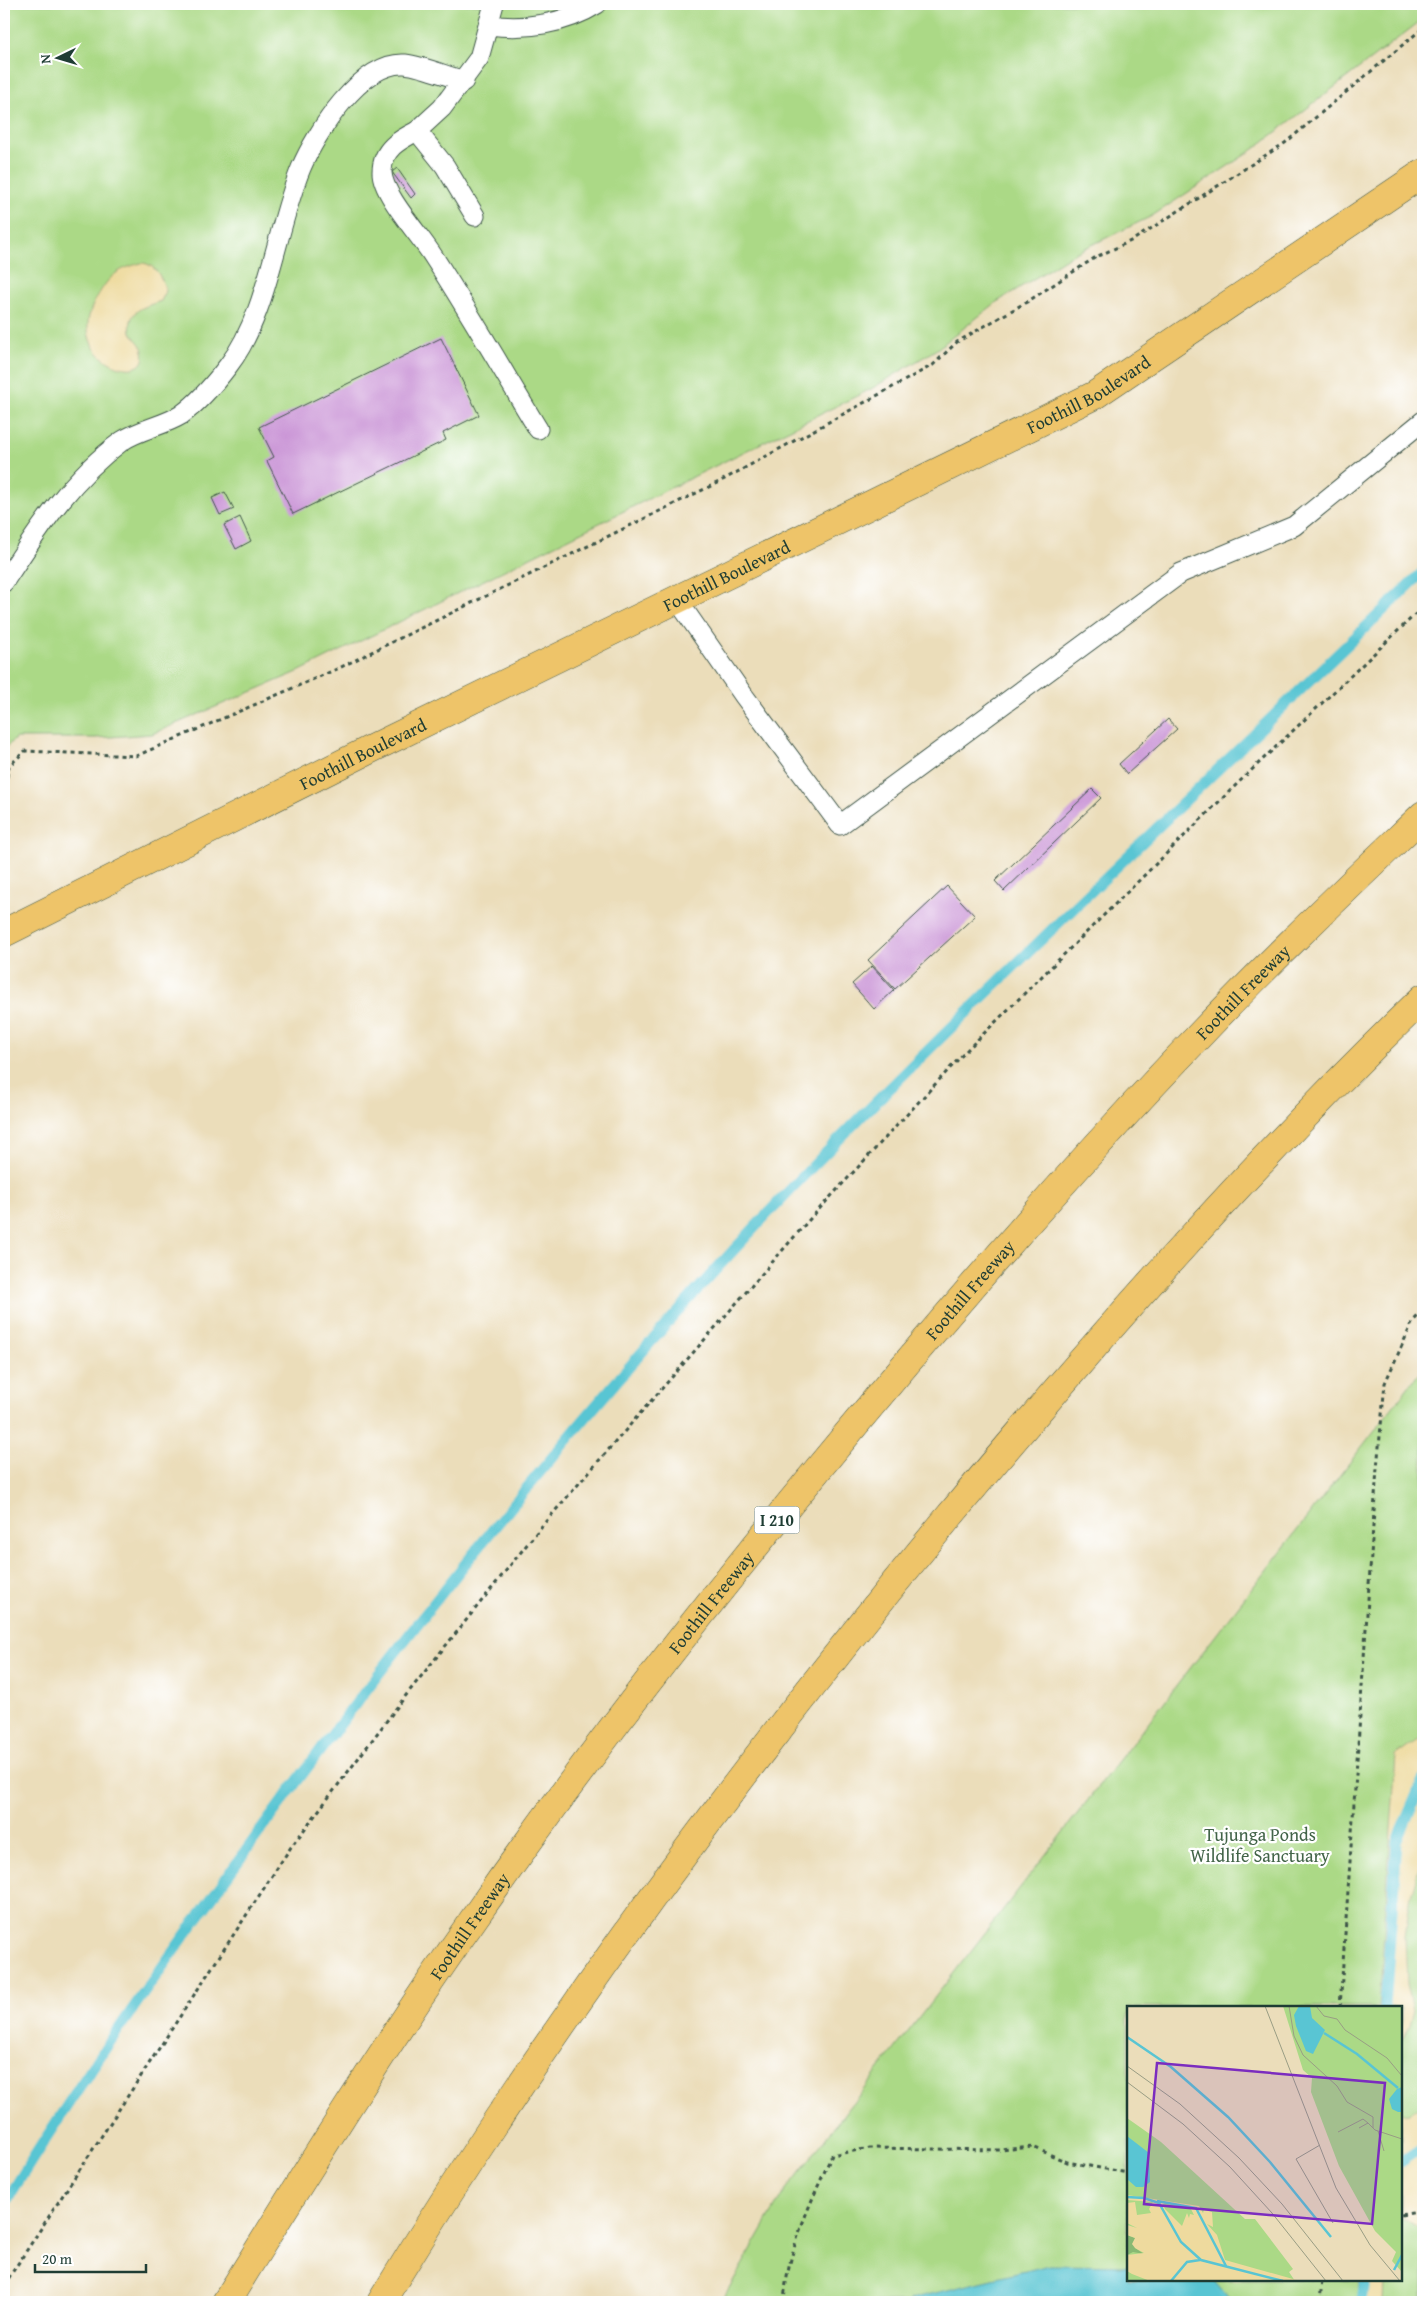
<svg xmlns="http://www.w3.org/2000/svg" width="1427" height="2306" font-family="'Gentium Book Plus',serif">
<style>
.green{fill:#abd986;stroke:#658b5d;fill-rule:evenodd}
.sand{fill:#eeda9e;stroke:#868c69}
.water{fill:#59c5d3;stroke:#3c8184}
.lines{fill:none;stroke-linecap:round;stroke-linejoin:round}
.stream{stroke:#59c5d3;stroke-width:11}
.building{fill:#cb96d7}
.service-casing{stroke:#3e5548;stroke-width:21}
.primary-casing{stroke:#3e5548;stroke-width:29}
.motorway-casing{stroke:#3e5548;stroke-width:29}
.path{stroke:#3e5548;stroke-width:3;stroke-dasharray:4 4;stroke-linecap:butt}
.service{stroke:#fff;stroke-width:19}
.primary{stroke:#eec469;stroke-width:28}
.motorway{stroke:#eec469;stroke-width:28}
.labels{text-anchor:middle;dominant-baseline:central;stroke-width:4.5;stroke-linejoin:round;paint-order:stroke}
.shield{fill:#fff;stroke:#627771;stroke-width:1}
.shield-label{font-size:16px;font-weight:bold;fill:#1f3d34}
.street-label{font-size:18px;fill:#1f3d34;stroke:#fff}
.park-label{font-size:18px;fill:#426448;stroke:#fff}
.inset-river{fill:none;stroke:#59c5d3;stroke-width:2.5}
.inset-road{fill:none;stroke:#999d84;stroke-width:1}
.view{fill:#7b2cbf;fill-opacity:0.15;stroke:#7b2cbf;stroke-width:2.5}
.inset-edge{fill:none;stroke:#1f3d34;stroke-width:2.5}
</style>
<rect width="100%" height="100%" fill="#fff"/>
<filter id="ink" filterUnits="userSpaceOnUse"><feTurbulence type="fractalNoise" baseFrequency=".02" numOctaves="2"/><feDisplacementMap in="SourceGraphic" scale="10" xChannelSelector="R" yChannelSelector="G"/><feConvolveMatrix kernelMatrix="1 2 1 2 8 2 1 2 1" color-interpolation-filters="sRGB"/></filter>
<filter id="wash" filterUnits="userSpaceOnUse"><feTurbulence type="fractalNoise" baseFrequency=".0096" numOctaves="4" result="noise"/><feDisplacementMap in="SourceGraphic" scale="20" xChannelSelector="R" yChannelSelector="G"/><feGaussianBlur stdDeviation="1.12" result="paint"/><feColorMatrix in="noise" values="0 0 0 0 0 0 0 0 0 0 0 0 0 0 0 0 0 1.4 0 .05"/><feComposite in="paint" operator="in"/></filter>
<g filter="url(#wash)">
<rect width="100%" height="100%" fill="#ebddba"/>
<g class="green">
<path d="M4,4h1419v15l-169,130 -102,67 -79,38 -76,48 -60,47 -66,40 -571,282 -148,63 -56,4h-80l-12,11z"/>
<path d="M1423,1368v934h-702l63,-110zM1128,2007h273v273h-273z"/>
</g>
<g class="sand">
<path d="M141,263c14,0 21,15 25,28l-5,10c-17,6 -34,9 -30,31 3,7 11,12 12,19 9,38 -84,10 -46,-54 13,-22 19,-27 44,-34z"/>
<path d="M1423,1738v115l-12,42 -6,41 2,48 6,26 -4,16 -8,17v-36h-22l17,-252 12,-9z"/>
<path d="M1423,2105v127l-12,-10 -10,-3v-107l7,2z"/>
<path d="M1359,2280h25l-1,22h-25z"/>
</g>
<path class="water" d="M1050,2265l78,1v14h86l18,22h-323l2,-3z"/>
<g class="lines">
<g class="stream">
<path d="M1385,2007l12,-166 26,-61"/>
<path d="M1401,2162l22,-15"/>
<path d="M4,2205c80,-132 174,-261 265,-386 145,-196 297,-387 462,-566 111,-121 229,-234 346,-348 116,-111 231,-222 346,-333"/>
<path d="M1362,2302l3,-22"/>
</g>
</g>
<g id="blocks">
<g class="building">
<path d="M397,168l18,26 -4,4 -19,-26z"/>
<path d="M441,338l38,77 -36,18 3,7 -153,74 -26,-53 7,-4 -15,-30z"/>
<path d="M225,492l9,17 -14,6 -8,-17z"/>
<path d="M240,517l11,24 -15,8 -12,-24z"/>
<path d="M1168,719l9,10 -50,45 -8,-10z"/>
<path d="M1092,789l9,9 -97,93 -9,-10z"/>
<path d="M947,886l28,30 -80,73 -27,-29z"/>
<path d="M872,966l22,24 -20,19 -22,-25z"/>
</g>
</g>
</g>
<g filter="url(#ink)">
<use href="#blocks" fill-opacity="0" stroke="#3e5548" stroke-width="1"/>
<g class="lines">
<g class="service-casing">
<g id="service">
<path d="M489,25c36,5 76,-1 108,-21"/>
<path d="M417,131c-18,9 -35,18 -35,41 0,22 38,63 51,84 37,57 70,115 105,173"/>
<path d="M475,216l-30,-50 -28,-35 25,-23 37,-50 15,-54"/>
<path d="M4,582c34,-52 67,-104 118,-141 18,-12 41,-15 59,-26 18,-13 34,-32 47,-49 40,-51 48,-138 73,-198 15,-35 60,-107 104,-104 18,2 41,12 59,17"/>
<path d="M678,601l66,95 96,129 341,-252 113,-47 129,-105"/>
</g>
</g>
<g class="primary-casing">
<g id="primary">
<path id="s1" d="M4,933l371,-186 720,-352 328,-222"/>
</g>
</g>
<g class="motorway-casing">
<g id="motorway">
<path id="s2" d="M226,2302c81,-131 162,-262 251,-388 104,-150 217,-294 333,-435 124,-151 252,-300 387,-441 73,-77 150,-150 226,-223"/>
<path d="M381,2302c168,-276 360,-534 566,-783 151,-181 307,-358 476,-521"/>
</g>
</g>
<g class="path">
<path d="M4,793l5,-27 16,-15 111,5 201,-87 382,-187 214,-117 24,-23 73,-42 66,-43 37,-17 152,-97 138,-115"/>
<path d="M1340,2007l37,-539 8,-85 28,-62 10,-10"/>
<path d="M1401,2215l22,-4"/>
<path d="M4,2285l287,-438 116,-153 134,-167 268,-307 157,-169 272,-268 185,-176"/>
<path d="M784,2302c3,-52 27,-100 48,-147l38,-7 130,2 33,-3 34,15 61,11"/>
<path d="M1320,2302l2,-22"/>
</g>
<use href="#service" class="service"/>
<use href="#primary" class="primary"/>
<use href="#motorway" class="motorway"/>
</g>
</g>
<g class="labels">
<rect class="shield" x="754.5" y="1506.5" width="45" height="27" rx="4"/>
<g class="shield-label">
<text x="777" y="1520">I 210</text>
</g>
<g class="street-label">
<text stroke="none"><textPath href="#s1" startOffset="1211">Foothill Boulevard</textPath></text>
<text stroke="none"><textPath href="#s1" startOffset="806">Foothill Boulevard</textPath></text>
<text stroke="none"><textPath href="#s1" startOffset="401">Foothill Boulevard</textPath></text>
<text stroke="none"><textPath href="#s2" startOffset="1662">Foothill Freeway</textPath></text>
<text stroke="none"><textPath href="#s2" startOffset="1258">Foothill Freeway</textPath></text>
<text stroke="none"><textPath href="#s2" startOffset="852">Foothill Freeway</textPath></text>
<text stroke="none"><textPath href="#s2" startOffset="448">Foothill Freeway</textPath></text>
</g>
<g class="park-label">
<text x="1260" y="1834">Tujunga Ponds<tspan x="1260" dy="21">Wildlife Sanctuary</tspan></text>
</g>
</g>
<g transform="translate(1127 2006)">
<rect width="275" height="275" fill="#ebddba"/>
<path d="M156,0h119v266l-10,-11 4,-9 -21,-21 -36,-65 -28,-74 1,-14 -9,-8zM0,112l34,24 84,77h10l38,50 -4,3 6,9h-168z" fill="#abd986"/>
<path d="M0,229l8,3v10l9,6 -11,-2 -6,3z" fill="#88b973"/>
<path d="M0,189l72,11 4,7 1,-3 8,2 1,15 -6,-3 10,11 8,25 75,21h-150l-18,-7 -5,-3v-16l17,-2 -9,-5 -3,-4 3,-6 -8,-3v-10l10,3 -10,-5v-20l8,-1 2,13 14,-2 -2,-4 4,-7 -26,-2zM41,196l23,7 3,6 -4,-1 -1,4 -2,-5 -5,13 -17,-17 -2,-5z" fill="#eeda9e" fill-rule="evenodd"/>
<path d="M172,0h11l2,12 13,12 -12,24 -7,-3 -10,-25 -2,-11zM275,81v25h-4l-6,-3 -3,-10 8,-10zM0,130l22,17 1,29 -7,5h-7l-9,-8z" fill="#59c5d3"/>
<path class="inset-river" d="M197,27l33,21 41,34M0,31l44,30 57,50 42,45 61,75M0,191l17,1 15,5 22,39 20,18 82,21M30,195l39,7 30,58M267,264l8,-15M44,275l16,-19 13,-2"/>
<path class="inset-road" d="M138,0l71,182 34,57 30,36M162,0l5,30 9,19 34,31 10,16 26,15v11M189,0l8,10 13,3 8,11 42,28 15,18M0,60l53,38 59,54 43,46 61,77M0,76l56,42 47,43 42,46 54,68M232,122l9,-5 7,7 27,9M251,125l6,20M211,126l25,-13 5,4M193,139l-24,14 37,64"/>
<path class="view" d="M30,57l228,20 -13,141 -228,-20z"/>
<rect width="275" height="275" class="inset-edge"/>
</g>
<rect width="1427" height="2306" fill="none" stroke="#fff" stroke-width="20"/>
<g transform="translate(58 58) rotate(265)" stroke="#ffffff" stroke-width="4" paint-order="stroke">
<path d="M0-4L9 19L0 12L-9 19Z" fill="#1f3d34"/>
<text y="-8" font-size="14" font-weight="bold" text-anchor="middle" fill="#1f3d34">N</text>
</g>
<path d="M35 2264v8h111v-8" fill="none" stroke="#1f3d34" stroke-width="2.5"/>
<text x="42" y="2264" font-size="15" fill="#1f3d34" stroke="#ffffff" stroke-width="4" paint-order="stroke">20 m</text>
</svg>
